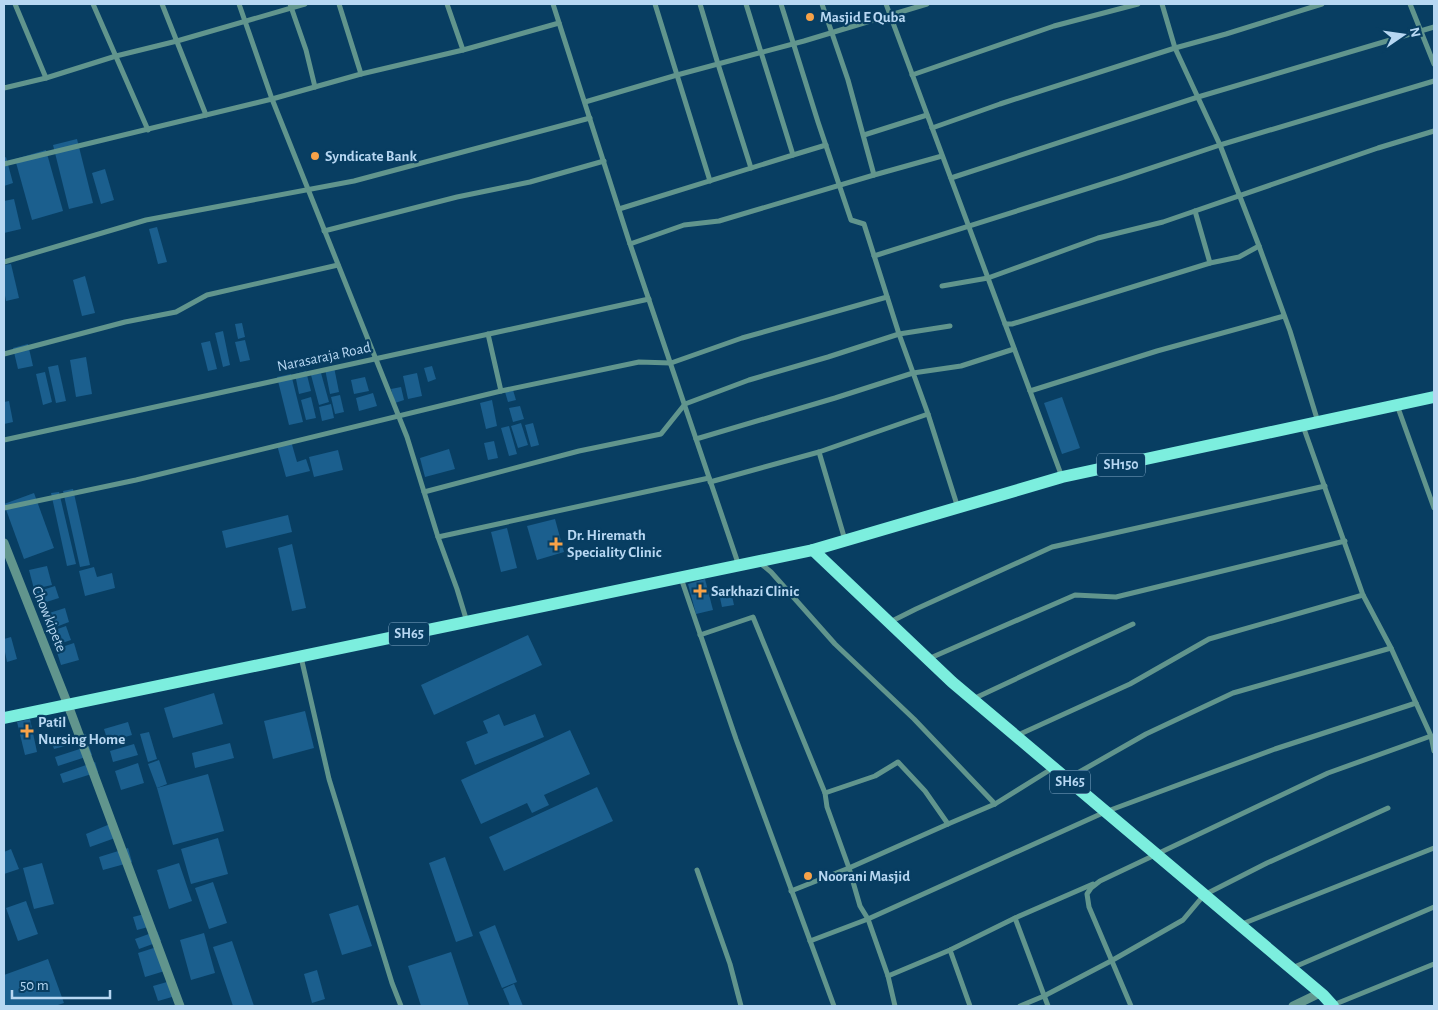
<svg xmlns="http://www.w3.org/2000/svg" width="1438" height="1010" font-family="'Alegreya Sans',sans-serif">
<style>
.building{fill:#1b5f8e}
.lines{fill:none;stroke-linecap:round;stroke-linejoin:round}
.minor{stroke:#61958d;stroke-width:5}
.tertiary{stroke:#61958d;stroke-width:9}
.primary{stroke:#7ceede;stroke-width:12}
.poi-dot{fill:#f7a248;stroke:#083e62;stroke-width:2}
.labels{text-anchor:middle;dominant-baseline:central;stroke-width:4.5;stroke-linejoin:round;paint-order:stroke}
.shield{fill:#083e62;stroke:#82a9c7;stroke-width:1}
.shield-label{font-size:14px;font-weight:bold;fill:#b7d7f2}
.poi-label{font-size:15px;font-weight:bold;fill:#b7d7f2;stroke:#083e62;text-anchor:start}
.street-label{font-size:15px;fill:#b7d7f2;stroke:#083e62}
</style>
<rect width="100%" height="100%" fill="#083e62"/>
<g class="building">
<path d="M77,139l16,64 -24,6 -16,-64z"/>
<path d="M46,150l17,61 -31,9 -17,-61z"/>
<path d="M6,157l7,26 -9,3v-28z"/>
<path d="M105,169l9,31 -13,4 -9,-31z"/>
<path d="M14,199l7,30 -17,4v-32z"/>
<path d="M157,227l10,35 -9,2 -9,-35z"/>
<path d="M11,264l8,34 -13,3 -2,-11v-25z"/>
<path d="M85,276l10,37 -13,3 -9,-36z"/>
<path d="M242,323l3,14 -7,2 -3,-15z"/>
<path d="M223,331l7,34 -7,2 -8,-34z"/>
<path d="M245,340l5,20 -10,2 -5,-20z"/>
<path d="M210,341l7,28 -9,2 -7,-28z"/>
<path d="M28,344l5,22 -15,3 -5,-21z"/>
<path d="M86,357l6,37 -16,3 -6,-37z"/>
<path d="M58,365l8,36 -10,2 -8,-36z"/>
<path d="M432,366l4,13 -8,3 -4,-14z"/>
<path d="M334,367l5,25 -9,2 -5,-25z"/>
<path d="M306,371l5,20 -12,3 -4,-20z"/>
<path d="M45,372l7,30 -9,3 -7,-31z"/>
<path d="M321,373l8,29 -10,3 -8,-30z"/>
<path d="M417,373l5,23 -14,3 -5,-23z"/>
<path d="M291,374l12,48 -14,3 -12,-48z"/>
<path d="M365,377l4,14 -15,3 -3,-14z"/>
<path d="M401,387l3,13 -9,3 -4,-14z"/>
<path d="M513,390l3,10 -8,2 -3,-10z"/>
<path d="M373,393l4,13 -18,5 -3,-13z"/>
<path d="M340,395l4,17 -9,2 -4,-17z"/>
<path d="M311,397l5,21 -10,2 -5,-20z"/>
<path d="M1062,397l18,51 -18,6 -18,-51z"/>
<path d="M492,400l5,26 -11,3 -6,-26z"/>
<path d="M9,401l4,21 -9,2v-22z"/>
<path d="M331,404l3,14 -12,3 -3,-14z"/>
<path d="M520,406l4,13 -11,3 -4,-14z"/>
<path d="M521,423l7,22 -10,3 -7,-22z"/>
<path d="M533,423l6,22 -8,2 -6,-22z"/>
<path d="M509,426l8,28 -8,2 -8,-28z"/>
<path d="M291,441l6,21 9,-3 4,12 -24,6 -9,-32z"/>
<path d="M494,441l4,17 -10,2 -4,-17z"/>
<path d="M449,449l6,20 -30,8 -5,-19z"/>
<path d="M338,450l5,20 -29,7 -5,-20z"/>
<path d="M73,489l17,76 -10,2 -17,-76z"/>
<path d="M59,492l17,72 -9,2 -16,-73z"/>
<path d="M34,493l20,55 -30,11 -20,-55z"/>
<path d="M288,515l4,17 -66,16 -4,-17z"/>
<path d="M555,519l9,33 -27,8 -10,-34z"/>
<path d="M507,528l10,40 -16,4 -10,-40z"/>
<path d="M292,544l14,64 -14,3 -14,-63z"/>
<path d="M47,566l5,19 -18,4 -5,-19z"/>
<path d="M94,567l3,10 15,-4 3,15 -30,8 -6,-25z"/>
<path d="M705,579l8,31 -17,4 -8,-30z"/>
<path d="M55,586l4,12 -19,6 -4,-12z"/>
<path d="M730,587l4,18 -12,2 -4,-18z"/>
<path d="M65,608l4,14 -21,8 -5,-15z"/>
<path d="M66,626l5,14 -18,6 -4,-14z"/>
<path d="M528,635l14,30 -108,50 -13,-30z"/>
<path d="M11,637l6,22 -10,3 -3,-15v-8z"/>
<path d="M74,643l5,17 -18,5 -5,-16z"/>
<path d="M214,693l9,31 -50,14 -9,-30z"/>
<path d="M305,711l9,37 -41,11 -9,-38z"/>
<path d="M499,714l5,12 31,-12 9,23 -69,28 -9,-23 22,-9 -5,-12z"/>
<path d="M30,719l7,33 -12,3 -8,-33z"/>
<path d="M128,722l4,13 -24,7 -4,-13z"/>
<path d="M570,730l20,44 -46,21 5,10 -17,8 -5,-10 -46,21 -20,-44z"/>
<path d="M149,732l8,27 -9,3 -8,-28z"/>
<path d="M86,734l1,6 -33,9 -2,-6z"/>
<path d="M230,743l4,15 -39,10 -3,-15z"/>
<path d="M134,744l4,11 -25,7 -3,-11z"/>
<path d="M89,746l3,9 -34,11 -3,-9z"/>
<path d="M159,760l8,24 -10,4 -9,-24z"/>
<path d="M95,762l3,10 -35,11 -3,-9z"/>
<path d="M138,763l6,20 -23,7 -6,-19z"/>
<path d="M208,774l16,57 -51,14 -16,-57z"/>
<path d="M597,787l16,34 -109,50 -15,-34z"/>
<path d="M110,824l5,14 -25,9 -4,-13z"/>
<path d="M218,838l10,36 -37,10 -10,-35z"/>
<path d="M128,848l4,14 -29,8 -4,-13z"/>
<path d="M11,849l8,20 -15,5v-22z"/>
<path d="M445,857l28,79 -17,6 -27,-79z"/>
<path d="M42,863l12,41 -20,5 -11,-41z"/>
<path d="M179,863l13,38 -23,8 -12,-39z"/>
<path d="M213,882l14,41 -18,6 -14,-41z"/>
<path d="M26,901l12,33 -20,7 -12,-33z"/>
<path d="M358,905l14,41 -30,9 -13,-41z"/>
<path d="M148,913l4,13 -15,4 -4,-13z"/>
<path d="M495,925l22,57 -15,6 -23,-56z"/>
<path d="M157,931l4,10 -22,8 -4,-10z"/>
<path d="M204,933l11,40 -24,7 -11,-40z"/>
<path d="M232,941l22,65h-21l-20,-59z"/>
<path d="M160,946l8,24 -23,7 -7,-24z"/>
<path d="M451,952l18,54h-48l-13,-40z"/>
<path d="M48,959l16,44 -9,3h-51v-31z"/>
<path d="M317,970l8,29 -13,4 -8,-29z"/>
<path d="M174,980l5,15 -21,6 -5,-15z"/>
<path d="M514,984l9,22h-13l-7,-17z"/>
</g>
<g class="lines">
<g class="minor">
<path d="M15,4l31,74 70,-22 61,-15 128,-37"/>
<path d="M93,4l55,126"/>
<path d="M162,4l44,111"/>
<path d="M290,4l16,46 9,37"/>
<path d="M339,4l22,70"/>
<path d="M447,4l16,46 -102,24 -89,25 135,338 31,100 19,52 10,33"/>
<path d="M553,4l75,234 111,328"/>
<path d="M700,4l18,60 33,104"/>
<path d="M781,4l37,118 33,98 13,4 35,110 29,80 30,94"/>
<path d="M886,4l176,473"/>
<path d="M1162,4l13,44 45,97 39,101 31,85 28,91"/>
<path d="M1410,4l24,60"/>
<path d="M463,50l96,-27"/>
<path d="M912,75l142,-49 84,-22"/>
<path d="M4,88l42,-10"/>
<path d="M585,102l92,-27 -22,-71"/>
<path d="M932,128l68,-24 175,-56 51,-14 96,-30"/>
<path d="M864,135l63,-20"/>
<path d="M793,155l33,-10"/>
<path d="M4,164l268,-65 -33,-95"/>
<path d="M874,175l68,-19"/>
<path d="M951,178l247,-81 236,-70"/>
<path d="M710,181l-33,-106 127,-34 123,-37"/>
<path d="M619,209l174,-54 -47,-151"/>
<path d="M1195,211l15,52"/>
<path d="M324,231l133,-34 73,-15 74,-21"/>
<path d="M630,244l54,-19 35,-4 155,-46 -26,-95 -26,-76"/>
<path d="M874,256l247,-78 99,-33 214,-64"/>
<path d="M4,262l142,-42 208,-39 236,-63"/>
<path d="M942,286l46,-8 110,-40 65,-16 215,-74 56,-17"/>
<path d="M1005,324h7l198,-61 29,-6 20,-11"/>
<path d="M488,334l13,57"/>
<path d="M4,354l121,-32 51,-10 31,-17 131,-30"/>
<path d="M1030,391l127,-40 127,-35"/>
<path d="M1397,405l37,103"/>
<path d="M1303,426l60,169 28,53 40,88 3,15"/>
<path d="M696,439l139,-41 78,-25 48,-7 53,-17"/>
<path d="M4,440l645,-141"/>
<path d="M819,452l26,88"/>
<path d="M710,482l109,-30 109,-38"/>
<path d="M424,492l155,-41 82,-17 24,-30 64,-24 79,-23 71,-23 51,-8"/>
<path d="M4,508l132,-28 365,-89 138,-29 32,1 71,-25 145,-41"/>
<path d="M438,537l271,-59"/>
<path d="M760,563l11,9 64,72 79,75 81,85"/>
<path d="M681,578l55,161 98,267"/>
<path d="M890,622l26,-13 136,-62 273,-61"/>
<path d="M700,635l53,-18 72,176 2,14 22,61 11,38 8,13 20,57 7,30"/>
<path d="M301,657l28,122 63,204 9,23"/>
<path d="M928,659l147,-64 41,2 229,-56"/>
<path d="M973,699l160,-75"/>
<path d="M1018,735l112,-51 79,-45 154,-44"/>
<path d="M1067,779l79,-45 87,-41 158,-45"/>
<path d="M825,793l50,-17 23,-14 27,29 23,33"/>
<path d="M697,870l33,94 11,42"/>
<path d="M791,891l58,-23 99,-44 47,-20 58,-36"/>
<path d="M1015,918l33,88"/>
<path d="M1242,924l192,-76"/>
<path d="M810,941l58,-22 237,-107 170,-63 141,-46"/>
<path d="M950,950l20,56"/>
<path d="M1292,968l142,-61"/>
<path d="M888,976l62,-26 65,-32 78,-34"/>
<path d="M1333,1005l101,-41"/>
<path d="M1020,1006l24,-10 67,-35 72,-41 21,-25 63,-32 121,-55"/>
<path d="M1131,1006l-42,-99 -2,-13 4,-6 9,-7 228,-108 103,-37"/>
</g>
<g class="tertiary">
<path d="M4,543l64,162 112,301"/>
<path d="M1293,1006l27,-13"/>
</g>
<g class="primary">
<path d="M813,550l139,132 371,313 10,11"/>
<path d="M4,718l809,-168 249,-73 372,-80"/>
</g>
</g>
<g class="poi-dot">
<circle cx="810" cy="17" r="5"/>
<circle cx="315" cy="156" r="5"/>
<path d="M553.5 536.5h5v5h5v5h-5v5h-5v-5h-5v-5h5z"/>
<path d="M697.5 583.5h5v5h5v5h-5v5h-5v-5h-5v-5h5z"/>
<path d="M24.5 723.5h5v5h5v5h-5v5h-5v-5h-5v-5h5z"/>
<circle cx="808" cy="876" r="5"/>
</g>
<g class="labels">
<g class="shield">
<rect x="1097" y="453.5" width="48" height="23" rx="4"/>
<rect x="389" y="622.5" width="40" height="23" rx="4"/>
<rect x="1050" y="770.5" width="40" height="23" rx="4"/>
</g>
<g class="shield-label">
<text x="1121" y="465">SH150</text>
<text x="409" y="634">SH65</text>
<text x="1070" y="782">SH65</text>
</g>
<g class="poi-label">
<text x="820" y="17">Masjid E Quba</text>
<text x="325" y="156">Syndicate Bank</text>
<text x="567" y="535">Dr. Hiremath<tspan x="567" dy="17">Speciality Clinic</tspan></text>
<text x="711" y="591">Sarkhazi Clinic</text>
<text x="38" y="722">Patil<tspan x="38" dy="17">Nursing Home</tspan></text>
<text x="818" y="876">Noorani Masjid</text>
</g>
<g class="street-label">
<text transform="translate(324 357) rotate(-12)">Narasaraja Road</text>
<text transform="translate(49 619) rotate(68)">Chowkipete</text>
</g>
</g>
<rect width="1438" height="1010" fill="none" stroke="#b7d7f2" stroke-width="10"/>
<g transform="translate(1403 35) rotate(77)" stroke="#083e62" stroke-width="4" paint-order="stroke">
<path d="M0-4L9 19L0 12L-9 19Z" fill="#b7d7f2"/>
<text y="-8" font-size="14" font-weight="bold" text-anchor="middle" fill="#b7d7f2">N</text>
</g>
<path d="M12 990v8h98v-8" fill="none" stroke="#b7d7f2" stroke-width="2.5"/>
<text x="20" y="990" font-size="15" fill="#b7d7f2" stroke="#083e62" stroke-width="4" paint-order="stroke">50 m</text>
</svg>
